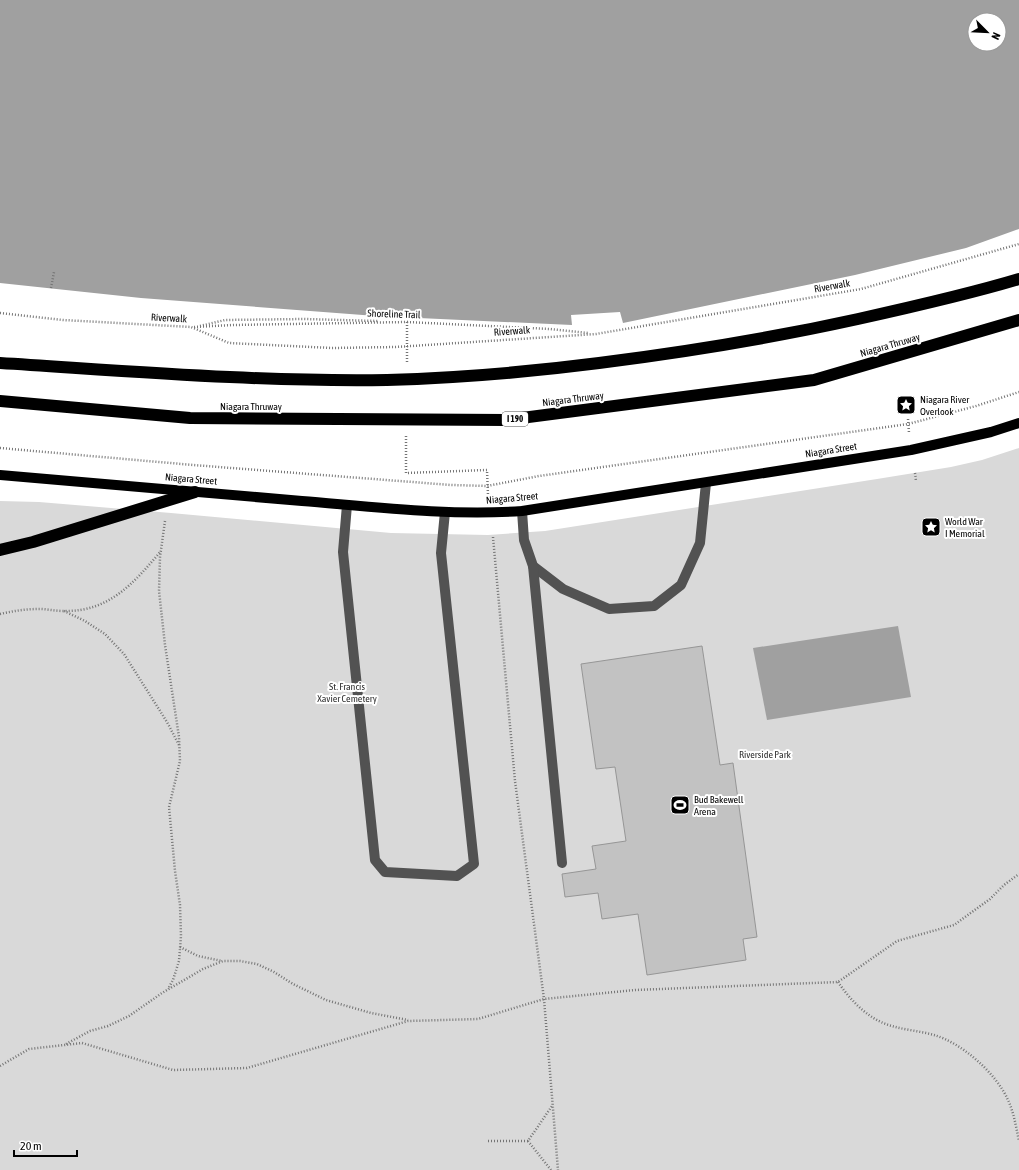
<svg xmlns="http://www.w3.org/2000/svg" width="1019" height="1170" font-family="'Asap Condensed',sans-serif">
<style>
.green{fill:#d9d9d9}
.water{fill:#a0a0a0;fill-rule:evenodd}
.building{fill:#c2c2c2;stroke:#969696}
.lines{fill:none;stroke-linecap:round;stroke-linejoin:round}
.path{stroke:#747474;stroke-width:2.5;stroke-dasharray:1 2;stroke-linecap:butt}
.minor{stroke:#525252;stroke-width:10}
.major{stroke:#000;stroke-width:10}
.highway{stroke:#000;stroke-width:12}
.labels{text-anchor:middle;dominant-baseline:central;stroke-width:4;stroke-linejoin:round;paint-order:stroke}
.shield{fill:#fff;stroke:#4c4c4c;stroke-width:1}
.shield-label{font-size:9px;font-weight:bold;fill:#000}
.street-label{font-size:10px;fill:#000;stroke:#fff}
.poi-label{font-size:10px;fill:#000;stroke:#fff;text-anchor:start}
.park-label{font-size:10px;fill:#303030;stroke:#fff}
</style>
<rect width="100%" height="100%" fill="#fff"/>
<path class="green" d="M1019,448v722h-1019v-669l39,1 132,11 220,20 97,2 57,-4 332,-52 74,-12 31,-7z"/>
<g class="water">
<path d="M0,0h1019v229l-53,19 -111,27 -232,48 -3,-11 -49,3 1,10 -196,-9 -235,-18 -141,-15zM975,20h24v24h-24z"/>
<path d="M898,626l13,71 -144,23 -14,-72z"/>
</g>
<path class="building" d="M702,646l18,119 13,-2 24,174 -14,2 3,21 -99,15 -9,-61 -36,5 -4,-26 -33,4 -3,-23 34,-5 -4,-23 34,-5 -11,-74 -19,2 -15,-105z"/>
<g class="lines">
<g class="path">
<path d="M51,288l3,-16"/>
<path d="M0,313l63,7 128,7 38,16 103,5 64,-1 200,-13 265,-45 158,-45"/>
<path d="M407,322l143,7 38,4"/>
<path d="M200,326l25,-6 79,-1 74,2"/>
<path d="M194,327l39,-2 174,-3v41"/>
<path d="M908,419l1,14"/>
<path d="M406,436v37l81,-3 1,25"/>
<path d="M0,448l193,17 258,20 36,1 52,-10 369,-52 68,-18 43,-14"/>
<path d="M915,473l1,8"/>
<path d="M165,521l-5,36 -1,34 6,54 14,92 1,24 -11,46 6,64 5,34 1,31 -2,25 -6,19 -5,9"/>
<path d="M493,537l22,244 29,218 14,171"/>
<path d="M64,611l21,10 20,13 19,20 43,68 12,23"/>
<path d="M0,614c13,-3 26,-5 39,-5 8,0 16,2 25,2 45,1 70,-28 97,-60"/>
<path d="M180,947l18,9 24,5"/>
<path d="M838,982c13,19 31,38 54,44 13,4 28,5 42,9 28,8 62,38 74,65 6,13 8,27 11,41"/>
<path d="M66,1044l24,-13 18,-5 21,-10 33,-23 41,-24 20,-8h17l17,3 17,8 19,12 33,16 45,13 37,7"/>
<path d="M0,1066l29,-17 53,-6 91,27 74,-2 161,-47 70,-2 66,-20 91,-9 203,-8 59,-41 57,-16 36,-26 14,-14 15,-11"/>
<path d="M488,1141h40l24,-35"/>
<path d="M528,1141l23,29"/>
</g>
<g class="minor">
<path d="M347,505l-4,47 32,308 10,12 72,4 17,-12 -33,-311 4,-41"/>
<path d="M522,511l2,29 9,26 30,23 46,20 45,-3 27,-21 19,-42 6,-60"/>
<path d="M533,566l29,297"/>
</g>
<path class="major" d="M0,475c101,9 201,17 302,26 73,6 147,15 220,10l389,-61 80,-18 28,-9"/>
<g class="highway">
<path d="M0,363c129,8 258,19 387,17 71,-2 142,-8 212,-17 87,-11 173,-25 259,-44 54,-12 108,-24 161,-40"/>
<path d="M0,401l190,17 316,2 308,-40 205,-60"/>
<path d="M0,550l33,-8 162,-50"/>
</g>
</g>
<defs>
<g id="sight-square" transform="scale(1)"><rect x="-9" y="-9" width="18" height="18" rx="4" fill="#000" stroke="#fff"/><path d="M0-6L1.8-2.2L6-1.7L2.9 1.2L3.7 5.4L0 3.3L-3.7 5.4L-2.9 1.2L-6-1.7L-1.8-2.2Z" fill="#fff"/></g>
<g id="stadium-square" transform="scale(1)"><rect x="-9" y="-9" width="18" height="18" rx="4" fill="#000" stroke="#fff"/><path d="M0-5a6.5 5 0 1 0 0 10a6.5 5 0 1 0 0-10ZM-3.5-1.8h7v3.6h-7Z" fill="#fff"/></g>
</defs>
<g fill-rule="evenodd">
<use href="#sight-square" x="906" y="405"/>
<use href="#sight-square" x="931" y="527"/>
<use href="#stadium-square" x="680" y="805"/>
</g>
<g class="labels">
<rect class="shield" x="502" y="412" width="26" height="14" rx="3"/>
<g class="shield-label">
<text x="515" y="419">I 190</text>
</g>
<g class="street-label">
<text transform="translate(832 286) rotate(-10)">Riverwalk</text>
<text transform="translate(394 314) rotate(2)">Shoreline Trail</text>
<text transform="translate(169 318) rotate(3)">Riverwalk</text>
<text transform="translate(512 331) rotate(-4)">Riverwalk</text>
<text transform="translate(890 345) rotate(-16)">Niagara Thruway</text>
<text transform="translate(573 399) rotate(-7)">Niagara Thruway</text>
<text x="251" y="406">Niagara Thruway</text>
<text transform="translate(831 450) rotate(-9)">Niagara Street</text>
<text transform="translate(191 479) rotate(5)">Niagara Street</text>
<text transform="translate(512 498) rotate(-5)">Niagara Street</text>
</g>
<g class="poi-label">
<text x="920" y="399">Niagara River<tspan x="920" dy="12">Overlook</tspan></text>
<text x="945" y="521">World War<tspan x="945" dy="12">I Memorial</tspan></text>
<text x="694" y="799">Bud Bakewell<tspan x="694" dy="12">Arena</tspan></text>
</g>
<g class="park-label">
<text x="347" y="686">St. Francis<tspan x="347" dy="12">Xavier Cemetery</tspan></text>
<text x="765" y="754">Riverside Park</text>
</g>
</g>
<g transform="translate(987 32) rotate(114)"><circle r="19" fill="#ffffff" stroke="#999999"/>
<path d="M0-3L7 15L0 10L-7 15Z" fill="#000000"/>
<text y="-6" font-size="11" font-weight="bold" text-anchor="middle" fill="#000000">N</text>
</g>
<path d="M14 1150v6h63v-6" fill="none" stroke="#000000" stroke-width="2"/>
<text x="20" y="1150" font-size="12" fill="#000000" stroke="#ffffff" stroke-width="3" paint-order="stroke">20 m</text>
</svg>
